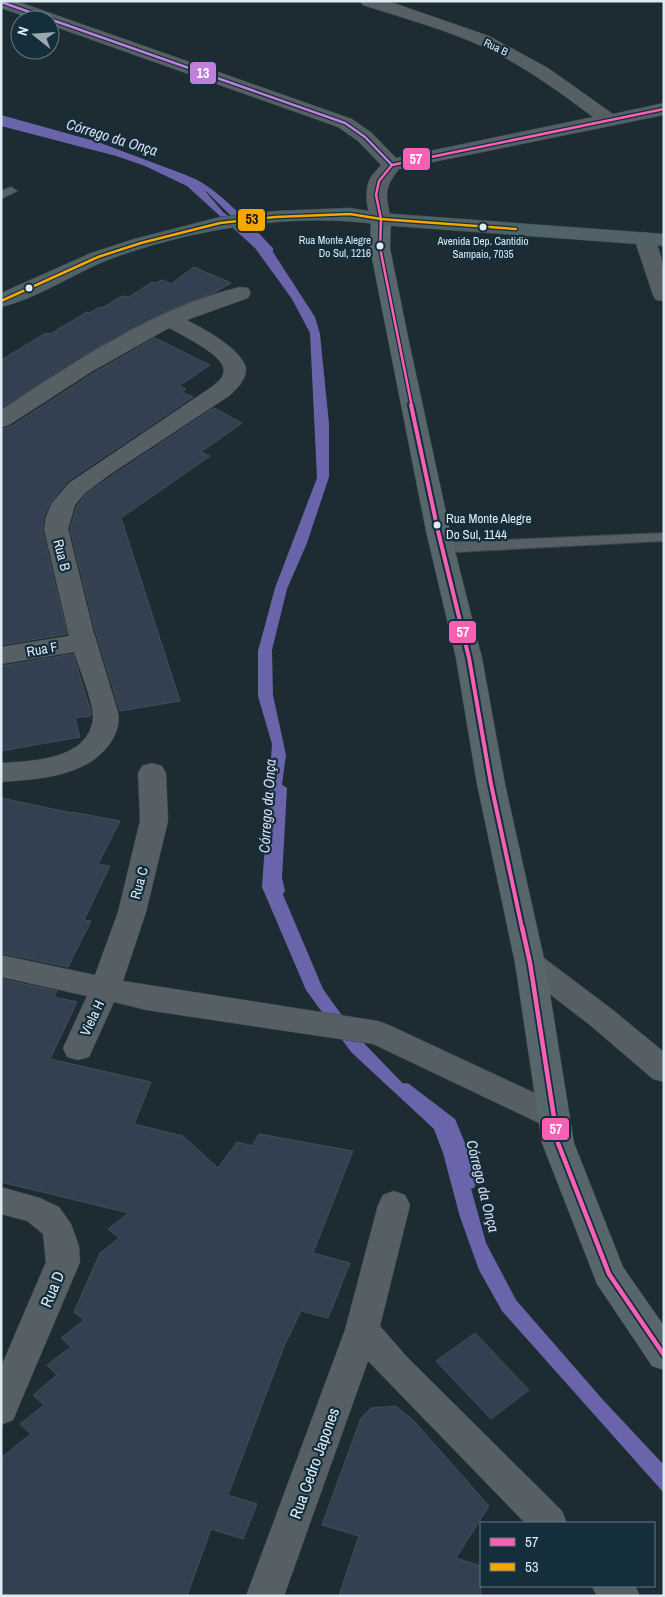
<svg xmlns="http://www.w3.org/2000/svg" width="665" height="1597" font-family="'Archivo Narrow',sans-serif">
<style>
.water{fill:#6a64ab}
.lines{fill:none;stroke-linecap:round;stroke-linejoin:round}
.stream{fill:#6a64ab;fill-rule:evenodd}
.building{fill:#324051;stroke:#454e55}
.lane-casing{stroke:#3b464d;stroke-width:2}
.street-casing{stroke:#3b464d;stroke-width:1}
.secondary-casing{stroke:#3b464d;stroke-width:1}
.primary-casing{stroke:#3b464d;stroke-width:1}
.lane{fill:#555f64;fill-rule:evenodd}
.street{fill:#555f64;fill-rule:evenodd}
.secondary{fill:#57666b;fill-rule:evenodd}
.primary{fill:#4f6268;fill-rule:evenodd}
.bus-1-far2-casing{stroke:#142e3b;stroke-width:5}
.bus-1-far1-casing{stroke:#142e3b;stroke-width:8}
.bus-1-casing{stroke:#142e3b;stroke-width:8}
.bus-2-casing{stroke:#142e3b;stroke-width:5}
.bus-3-casing{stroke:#142e3b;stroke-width:5}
.bus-1-far2{stroke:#f860b3;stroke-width:2.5}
.bus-1-far1{stroke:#f860b3;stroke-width:4}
.bus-1{stroke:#f860b3;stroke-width:4.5}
.bus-2{stroke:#f7a600;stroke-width:2.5}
.bus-3{stroke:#c07fdc;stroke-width:2.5}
.bus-dot{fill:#ddebf4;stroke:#142e3b;stroke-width:2}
.labels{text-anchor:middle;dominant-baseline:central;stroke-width:4.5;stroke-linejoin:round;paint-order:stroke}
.far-street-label{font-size:11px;fill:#ddebf4;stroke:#142e3b}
.far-bus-label{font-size:11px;fill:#ddebf4;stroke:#142e3b;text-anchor:end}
.bus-label{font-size:13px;fill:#ddebf4;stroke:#142e3b;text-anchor:start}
.street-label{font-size:14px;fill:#ddebf4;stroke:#142e3b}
.water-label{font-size:15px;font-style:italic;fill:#dadaef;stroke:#142e3b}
.near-street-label{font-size:16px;fill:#ddebf4;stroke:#142e3b}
.line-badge{stroke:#142e3b;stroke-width:2}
.badge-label{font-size:14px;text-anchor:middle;font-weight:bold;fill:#fff}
.pale-badge-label{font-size:14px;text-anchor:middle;font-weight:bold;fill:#111}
</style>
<rect width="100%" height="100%" fill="#1d2b32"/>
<path class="water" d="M1,115l97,27 88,33 20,17 17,20 48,37 44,68 5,17 9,90v53l-22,66 -20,46 -15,61 1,45 13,60 -6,44 -4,79 47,111 33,46 58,60 36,28 16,47 20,73 30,57 88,101 60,64v28l-162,-182 -23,-41 -19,-53 -17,-64 -9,-24 -83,-77 -45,-62 -44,-103 10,-143 -14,-48v-45l17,-63 42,-110 -7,-145 -18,-34 -37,-51 -68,-62 -42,-20 -29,-10 -115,-30z"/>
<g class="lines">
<g class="stream">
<path d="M179,175c26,-3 76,55 94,73v4h-6l-60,-60 -28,-13z"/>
<path d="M281,784l6,4 -5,90 3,13 -2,3h-8l-5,-16 5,-90z"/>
<path d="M405,1083l4,1 46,35 15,36 6,29 -2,4 -5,1 -5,-1 -2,-4 -6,-29 -11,-29 -44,-34 -2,-4 2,-4z"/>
</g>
</g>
<g class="building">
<path d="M194,267l37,16 -15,9 -40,15 -61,30 -114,71v-48l45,-27 4,1 37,-22 2,1 11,-6 2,1 20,-12 7,1 23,-15 3,1 7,-3 9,4z"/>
<path d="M155,338l55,27 -31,21 7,3 -4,3 11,5 -125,84 -17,21 -7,14 -2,13 25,105 -66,11v-216l9,-2 82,-53z"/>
<path d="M214,408l28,15 -41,29 9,4 -89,62 59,183 -60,10 -25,-81 -25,-101 7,-23 9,-12 24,-17z"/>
<path d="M73,654l18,58v4l-16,2 5,19 -79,14v-85z"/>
<path d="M1,798l71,15v-1l48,9 -22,43 12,2 -26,54 7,1 -23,46 -67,-14z"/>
<path d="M1,979l56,12 -3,6 23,5 -27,57 101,23 -17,42 49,12 35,32 19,-26 15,4 7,-12 94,17 -40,102 37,10 -22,55 -27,-7 -16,33 -57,151 29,9 -14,35 -32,-10 -24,67h-186v-138l30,-24 -11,-10 24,-19 -11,-10 24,-20 -10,-10 24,-18 -10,-9 23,-18 -10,-8 26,-59 19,-15 -11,-9 21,-16 -128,-31z"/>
<path d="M475,1333l54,57 -38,29 -55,-58z"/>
<path d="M396,1406l18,15 75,85 -33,52 25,8v30h-142l20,-60 -37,-11 39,-107 10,-10z"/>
</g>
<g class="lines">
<g class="lane-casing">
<g id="lane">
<path d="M11,187l6,4 -16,8v-8z"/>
<path d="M664,533v8l-206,11 -21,-4 -2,-3 2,-3h21z"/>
</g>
</g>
<g class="street-casing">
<g id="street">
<path d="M1,1h15l336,118 20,14 24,25 197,-41c-32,-24 -65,-48 -101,-66 -41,-20 -86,-32 -129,-46l-3,-4h28l101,35 59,32 65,46 51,-11v12l-265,54c-16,20 -13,27 -8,50l-3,4 -7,2 -7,-2c-7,-10 -10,-30 -5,-42 2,-6 8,-11 12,-16l-23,-24 -20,-14 -288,-102v-5h-15l-34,-12z"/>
<path d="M644,232l7,2c14,20 13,44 13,67l-8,-1 -3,-5 -19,-57 3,-4z"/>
<path d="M240,287l8,1 3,5 -3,5 -61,22c15,8 58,30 59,50 0,10 -10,20 -17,26l-120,79 -24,18 -10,12 -7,24 25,101 25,82c2,10 -1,21 -7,30 -23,35 -72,37 -110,40v-19c31,-2 88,-3 92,-45 1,-15 -14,-50 -19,-66l-73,12v-17l68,-11 -25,-107 2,-12 6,-14 17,-20 144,-97c6,-5 13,-11 10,-19 -3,-13 -41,-32 -54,-39l-78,44 -82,53 -8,2v-17c74,-48 152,-102 239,-123z"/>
<path d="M152,763l10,3 4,7 2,48 -22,91 -23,69 255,40 11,4 176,82 5,9 -5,9 -11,4 -11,-4 -170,-81 -227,-34 -32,-8 -25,55 -11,3 -11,-3 -4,-9 24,-52 -86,-19v-22l94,20 23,-63 22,-91 -2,-48 4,-7z"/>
<path d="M530,952l10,3 73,55 51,42v30l-11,-3 -62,-53 -71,-55 -5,-8 5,-8z"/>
<path d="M1,1187l39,11 19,9 12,17 8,22 1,16 -67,158 -12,5v-58l45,-105 -3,-28 -16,-13 -26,-7z"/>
<path d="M394,1191l11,4 5,10 -30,121 27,31 155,154 5,12h-42l-157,-162 -84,235h-38l99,-266 33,-125 5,-10z"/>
<path d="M592,1586h43l5,10h-43z"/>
</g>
</g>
<g class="secondary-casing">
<path id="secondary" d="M381,213l7,2 3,4 -1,29 18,89 42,194 32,127 23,126 40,179 29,180 49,124 41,59v44l-12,-4 -55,-82 -55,-141 -27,-180 -38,-179 -21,-126 -30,-127 -56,-283 1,-29 3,-4z"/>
</g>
<g class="primary-casing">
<path id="primary" d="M350,208l31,5 283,21v12l-283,-21c-86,-14 -195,5 -276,36 -33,14 -69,38 -104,46v-14l90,-40 43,-14 86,-22 55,-6z"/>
</g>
<use href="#lane" class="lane"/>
<use href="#street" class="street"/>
<use href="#secondary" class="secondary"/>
<use href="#primary" class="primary"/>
<g class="bus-1-far2-casing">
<path id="bus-1-far2" d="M412,407l-32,-159 1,-29 -5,-24 3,-14 13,-16 272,-56"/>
</g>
<g class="bus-1-far1-casing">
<path id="bus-1-far1" d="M411,405l27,126 31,127 22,126 31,144"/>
</g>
<g class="bus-1-casing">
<path id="bus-1" d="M522,927l8,36 28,180 51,131 55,81"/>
</g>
<g class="bus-2-casing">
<path id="bus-2" d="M1,301l97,-44 43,-14 79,-20 55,-6 75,-3 31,5 135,10"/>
</g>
<g class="bus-3-casing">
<path id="bus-3" d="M1,2l344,121 20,14 27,28"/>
</g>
<use href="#bus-1-far2" class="bus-1-far2"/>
<use href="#bus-1-far1" class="bus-1-far1"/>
<use href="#bus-1" class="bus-1"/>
<use href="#bus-2" class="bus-2"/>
<use href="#bus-3" class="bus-3"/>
</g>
<g class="bus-dot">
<circle cx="483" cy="227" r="4.5"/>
<circle cx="380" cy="246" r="4.5"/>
<circle cx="29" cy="288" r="4.5"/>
<circle cx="437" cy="525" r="4.5"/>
</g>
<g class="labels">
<g class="far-street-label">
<text transform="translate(496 47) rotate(25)">Rua B</text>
</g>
<g class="far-bus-label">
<text x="371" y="240">Rua Monte Alegre<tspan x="371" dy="13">Do Sul, 1216</tspan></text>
<text x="483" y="241" text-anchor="middle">Avenida Dep. Cantidio<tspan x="483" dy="13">Sampaio, 7035</tspan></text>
</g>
<g class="bus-label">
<text x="446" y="518">Rua Monte Alegre<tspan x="446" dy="16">Do Sul, 1144</tspan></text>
</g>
<g class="street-label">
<text transform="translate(62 555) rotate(76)">Rua B</text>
<text transform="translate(42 649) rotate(-10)">Rua F</text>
<text transform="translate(139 883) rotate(-75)">Rua C</text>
<text transform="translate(92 1018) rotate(-65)">Viela H</text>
</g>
<g class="water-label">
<text transform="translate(112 137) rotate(17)">Córrego da Onça</text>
<text transform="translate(267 806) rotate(-86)">Córrego da Onça</text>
<text transform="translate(483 1186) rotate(76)">Córrego da Onça</text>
</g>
<g class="near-street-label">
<text transform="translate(52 1289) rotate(-67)">Rua D</text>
<text transform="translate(314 1463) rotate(-70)">Rua Cedro Japones</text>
</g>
</g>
<g class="line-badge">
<rect x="189" y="61" width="28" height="24" rx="5" fill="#c07fdc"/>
<rect x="402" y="147" width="29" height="24" rx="5" fill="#f860b3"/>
<rect x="237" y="208" width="29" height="24" rx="5" fill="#f7a600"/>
<rect x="448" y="620" width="29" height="24" rx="5" fill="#f860b3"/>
<rect x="541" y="1117" width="29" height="24" rx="5" fill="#f860b3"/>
</g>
<g class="badge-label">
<text x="203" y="78">13</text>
<text x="416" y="164">57</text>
<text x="463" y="637">57</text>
<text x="556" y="1134">57</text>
</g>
<g class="pale-badge-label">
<text x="252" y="224">53</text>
</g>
<rect width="665" height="1597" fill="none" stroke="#ddebf4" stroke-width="5"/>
<rect x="480" y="1522" width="175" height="65" fill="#142e3b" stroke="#647a85"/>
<rect x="490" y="1538" width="25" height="8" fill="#f860b3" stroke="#647a85"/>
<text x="525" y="1547" font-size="15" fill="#ddebf4">57</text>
<rect x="490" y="1563" width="25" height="8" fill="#f7a600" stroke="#647a85"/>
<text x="525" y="1572" font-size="15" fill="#ddebf4">53</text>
<g transform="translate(35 35) rotate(287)"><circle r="24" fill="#142e3b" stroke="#647a85"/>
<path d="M0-4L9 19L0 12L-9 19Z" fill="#9aa8b0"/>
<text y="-8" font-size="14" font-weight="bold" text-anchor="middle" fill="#ddebf4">N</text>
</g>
</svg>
